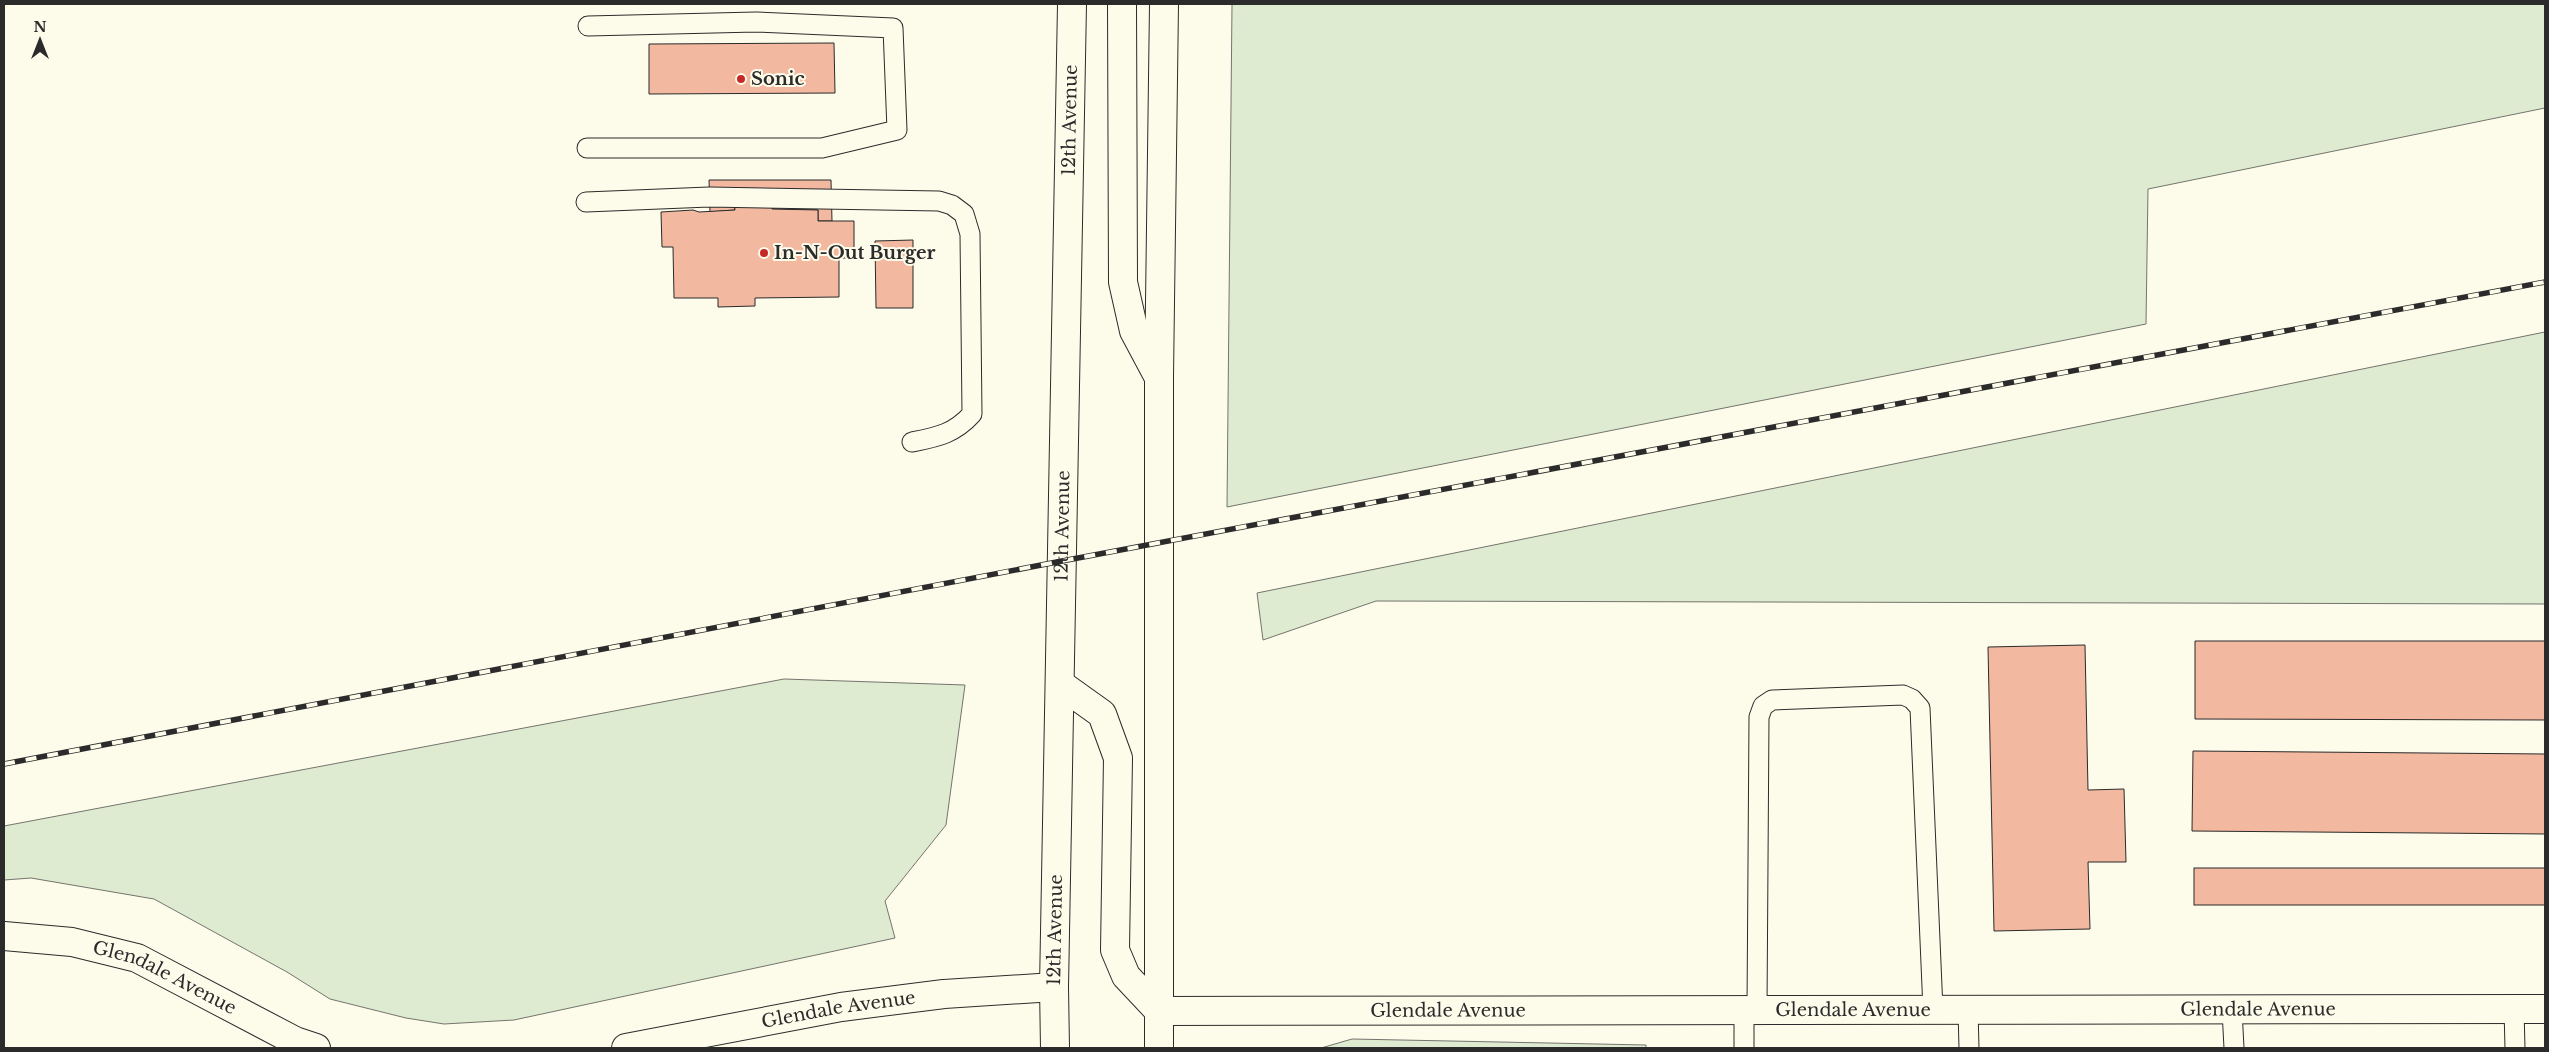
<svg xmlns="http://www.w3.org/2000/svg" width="2549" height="1052" font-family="'Libre Baskerville',serif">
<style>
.green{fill:#deebd1;stroke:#74746e}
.building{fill:#f2b8a0;stroke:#2b2b2b}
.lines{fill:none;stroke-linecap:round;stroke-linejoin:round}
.service-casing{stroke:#2b2b2b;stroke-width:21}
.minor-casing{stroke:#2b2b2b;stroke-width:30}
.secondary-casing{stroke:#2b2b2b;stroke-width:30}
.service{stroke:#fdfbea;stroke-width:19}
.minor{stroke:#fdfbea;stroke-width:28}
.secondary{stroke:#fdfbea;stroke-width:28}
.rail-casing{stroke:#2b2b2b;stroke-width:5.5}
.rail{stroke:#fdfbea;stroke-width:4;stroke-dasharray:11;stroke-linecap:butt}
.poi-dot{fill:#c62828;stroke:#fdfbea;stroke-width:2}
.labels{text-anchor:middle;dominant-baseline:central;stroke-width:4;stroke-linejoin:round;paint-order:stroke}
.poi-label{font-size:18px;font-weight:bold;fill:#2b2b2b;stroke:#fdfbea;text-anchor:start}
.street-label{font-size:18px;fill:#2b2b2b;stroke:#fdfbea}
</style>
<rect width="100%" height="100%" fill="#fdfbea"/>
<g class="green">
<path d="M1232,4h1313v104l-397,81 -2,135 -919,183z"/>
<path d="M2545,332v272l-1169,-3 -113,39 -6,-47z"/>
<path d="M784,679l181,6 -19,140 -61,76 10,37 -381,82 -70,4 -38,-6 -76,-19 -43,-27 -133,-73 -123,-21 -27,2v-54z"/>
<path d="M1352,1039l294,6v3h-325z"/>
</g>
<g class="building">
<path d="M834,43l1,50 -186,1v-50z"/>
<path d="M709,180h122l1,41h-14v-11l-46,-1v-7h-38l1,8 -25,2z"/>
<path d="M734,202h38v7l46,1v11h36v37h-15v39l-84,1v8l-37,1v-9h-44l-1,-51h-11l-1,-35 32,-2 6,2 36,-2z"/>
<path d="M913,240v68h-37l-1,-67z"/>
<path d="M2195,641h350v79l-350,-1z"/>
<path d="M2085,645l3,145 36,-1 2,73h-38l2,67 -96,2 -6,-284z"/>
<path d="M2193,751l352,3v80l-353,-3z"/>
<rect x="2194" y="868" width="351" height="37"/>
</g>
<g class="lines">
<g class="service-casing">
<g id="service">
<path d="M587,148h235l75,-18 -4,-102 -137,-6 -168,4"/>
<path d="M586,202l123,-5 230,4 13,4 12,9 6,20 2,180c-18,20 -35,23 -60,28"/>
<path d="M2514,1009l1,39"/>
<path d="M1744,1010v38"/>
<path d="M1757,1010l2,-293 4,-11 9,-6 131,-5 9,4 8,9 13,302"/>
<path d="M1968,1010l1,38"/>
<path d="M2232,1010l2,38"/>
</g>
</g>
<g class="minor-casing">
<g id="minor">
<path id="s1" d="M4,936l68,6 65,16 158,83 21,7"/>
<path id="s2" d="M1159,1011l1386,-2"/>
<path id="s3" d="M626,1048l215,-41 103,-13 110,-7"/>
</g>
</g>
<g class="secondary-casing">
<g id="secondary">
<path d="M1122,4l1,278 11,49 24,45"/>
<path d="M1060,684l42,30 16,44 -3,192 11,26 33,35"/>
<path id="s4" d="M1055,1048l-1,-61 18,-983"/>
<path d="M1159,1048v-671l5,-373"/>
</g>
</g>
<use href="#service" class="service"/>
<use href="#minor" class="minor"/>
<use href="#secondary" class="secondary"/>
<g class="rail-casing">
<path id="rail" d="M4,764l1058,-203 1483,-279"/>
</g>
<use href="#rail" class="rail"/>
</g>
<g class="poi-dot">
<circle cx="741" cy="79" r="5"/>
<circle cx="764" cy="253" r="5"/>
</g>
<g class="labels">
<g class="poi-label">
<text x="751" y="79">Sonic</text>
<text x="774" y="253">In-N-Out Burger</text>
</g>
<g class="street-label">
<text stroke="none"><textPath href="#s4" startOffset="928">12th Avenue</textPath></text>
<text stroke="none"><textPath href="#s4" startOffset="522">12th Avenue</textPath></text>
<text stroke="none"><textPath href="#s4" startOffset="118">12th Avenue</textPath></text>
<text stroke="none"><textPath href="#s1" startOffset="168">Glendale Avenue</textPath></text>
<text stroke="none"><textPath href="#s3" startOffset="216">Glendale Avenue</textPath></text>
<text stroke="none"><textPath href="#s2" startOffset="289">Glendale Avenue</textPath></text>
<text stroke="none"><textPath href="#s2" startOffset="694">Glendale Avenue</textPath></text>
<text stroke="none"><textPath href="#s2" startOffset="1099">Glendale Avenue</textPath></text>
</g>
</g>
<rect width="2549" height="1052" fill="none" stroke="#2b2b2b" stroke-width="10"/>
<g transform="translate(40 40)" stroke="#fdfbea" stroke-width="4" paint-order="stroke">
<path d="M0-4L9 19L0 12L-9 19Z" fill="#2b2b2b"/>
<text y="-8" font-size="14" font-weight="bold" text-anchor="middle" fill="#2b2b2b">N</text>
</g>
</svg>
